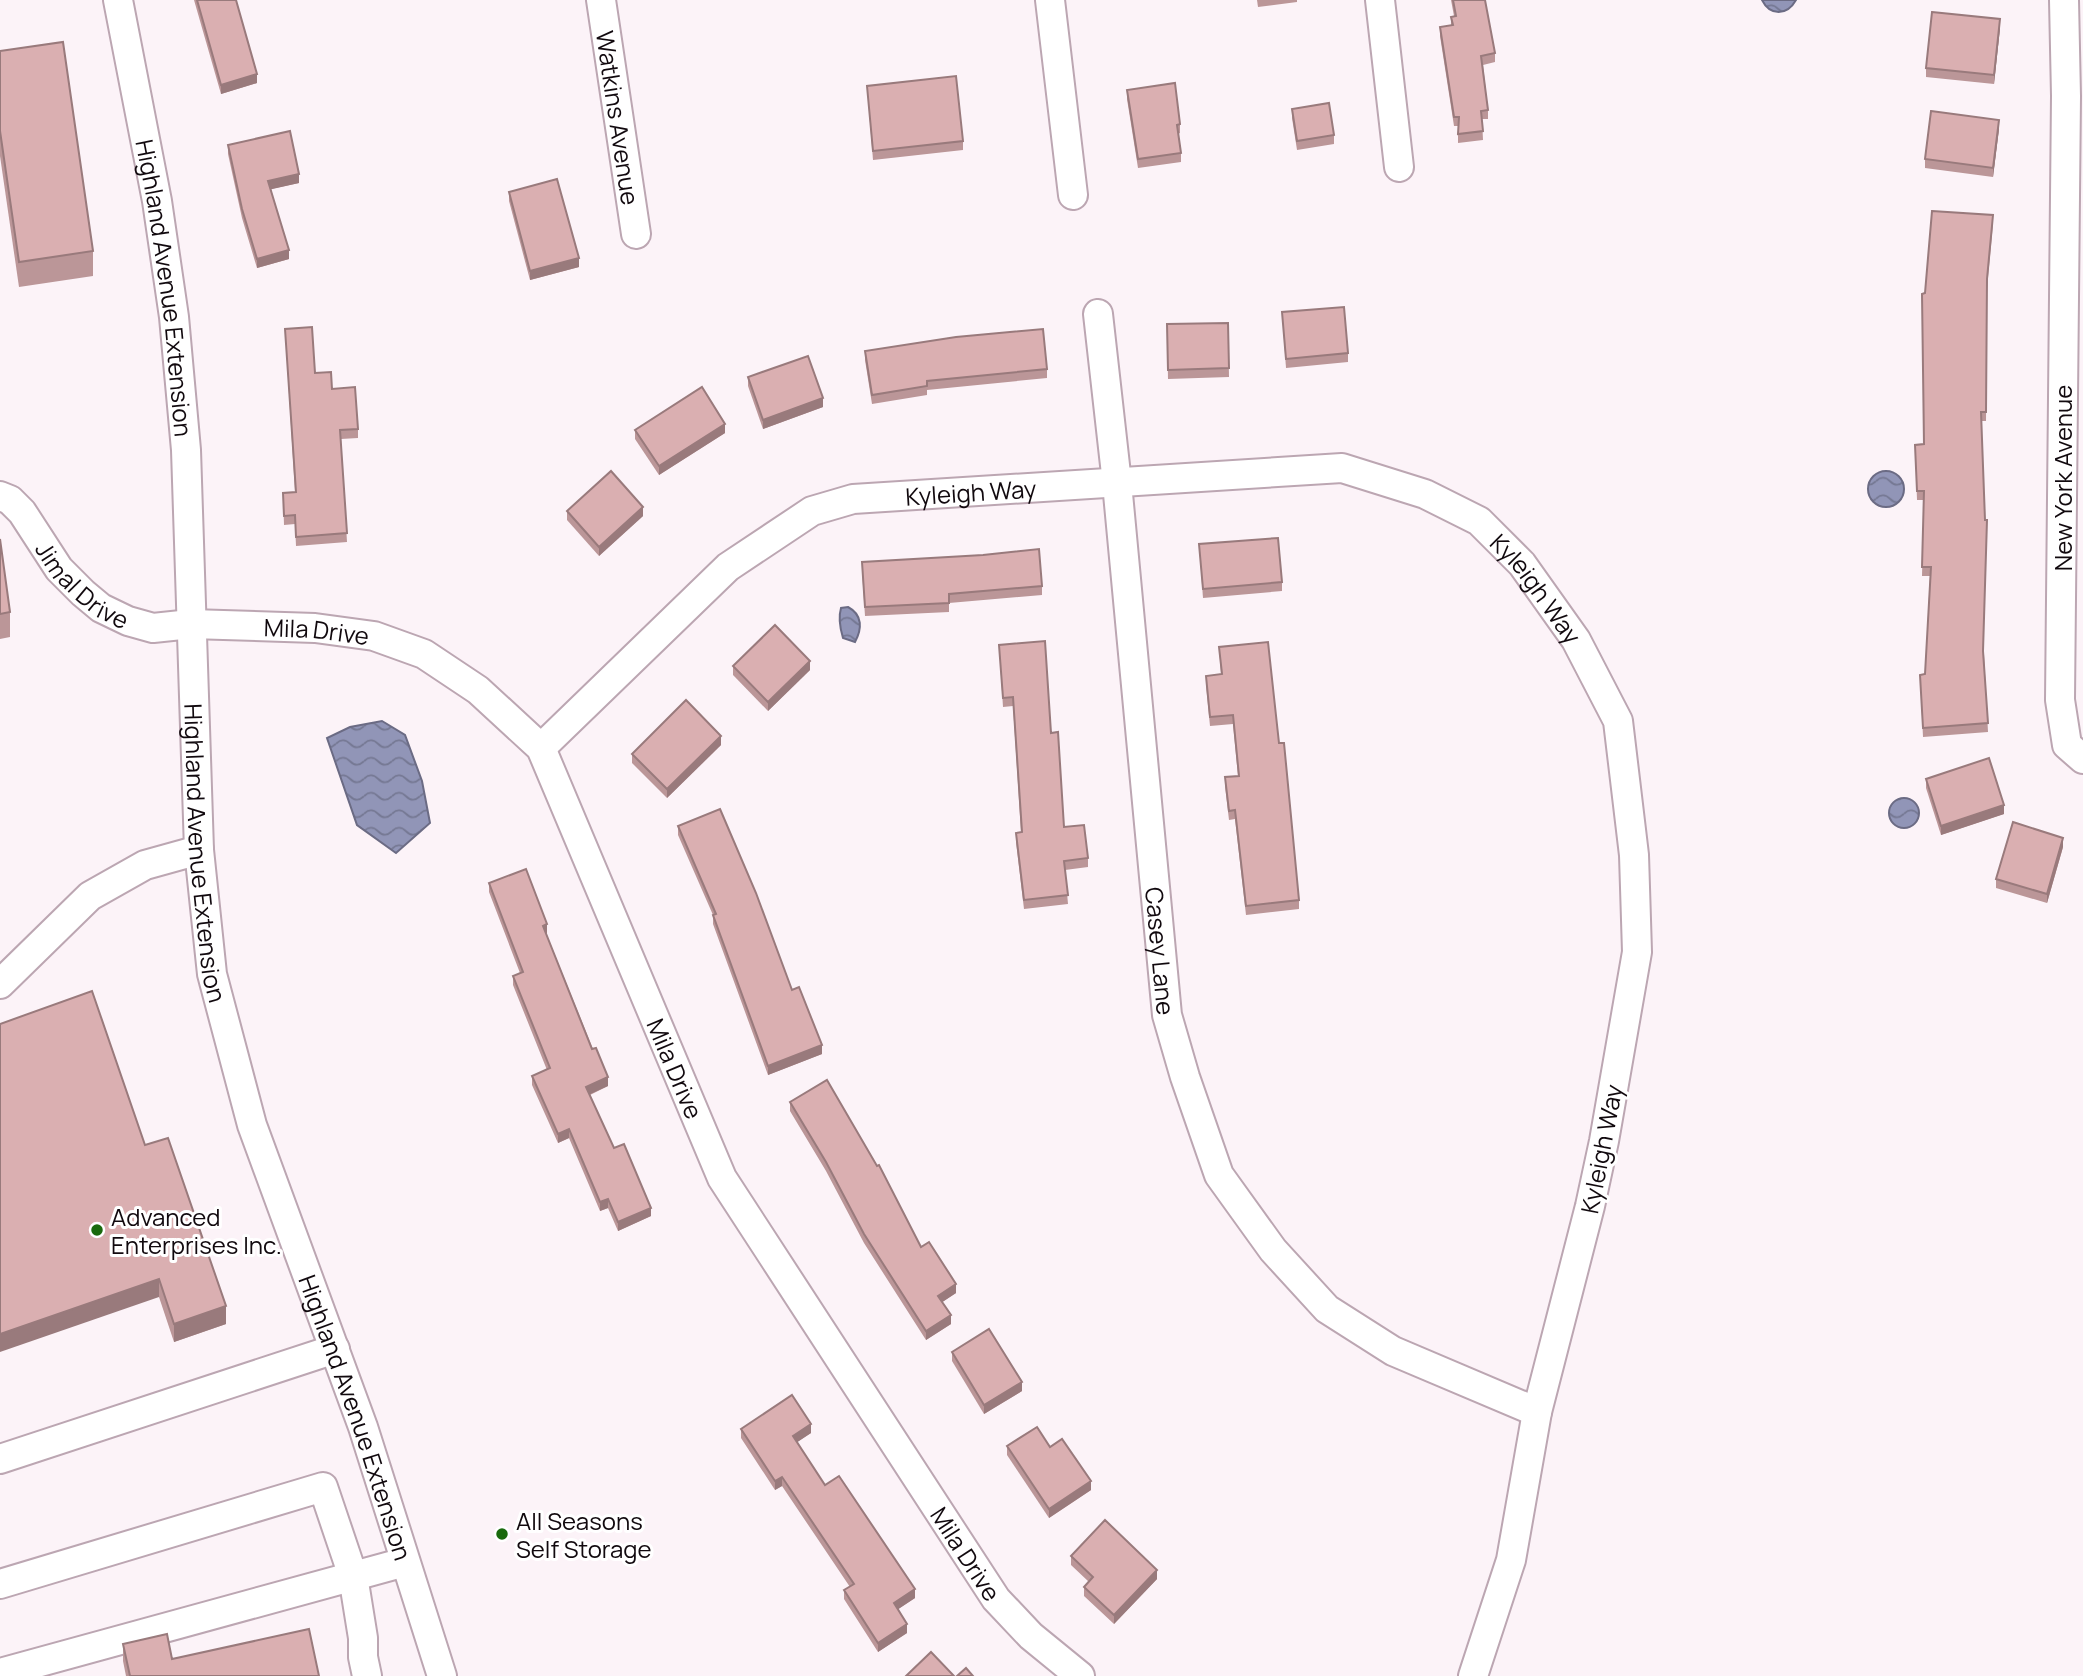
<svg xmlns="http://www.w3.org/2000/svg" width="2083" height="1676" font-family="Manrope,sans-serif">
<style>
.water{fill:url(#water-waves);stroke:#6b6b84;stroke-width:2}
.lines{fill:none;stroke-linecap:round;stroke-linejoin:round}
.minor-casing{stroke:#bca6b2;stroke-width:32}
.minor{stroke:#fff;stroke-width:28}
.wall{fill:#bb9698}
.shaded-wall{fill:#997a7c}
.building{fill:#daafb1;stroke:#997a7c;stroke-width:2}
.poi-dot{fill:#196a0d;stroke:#fff;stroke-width:2.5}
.labels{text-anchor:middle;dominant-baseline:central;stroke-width:6;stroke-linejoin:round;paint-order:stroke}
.street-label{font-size:24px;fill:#11090e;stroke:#fff}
.poi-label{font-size:24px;fill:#11090e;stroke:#fff;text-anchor:start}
</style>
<defs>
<pattern id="water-waves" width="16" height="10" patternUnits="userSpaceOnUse" patternTransform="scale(1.75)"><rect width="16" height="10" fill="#9195b7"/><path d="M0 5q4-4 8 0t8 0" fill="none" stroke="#757893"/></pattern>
</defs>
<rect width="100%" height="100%" fill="#fcf3f8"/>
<g class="water">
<path d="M1762,0h34c-9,16 -26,16 -34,0z"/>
<circle cx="1886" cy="489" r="18"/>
<path d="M848,607c15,8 14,22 7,35l-12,-4c-3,-10 -5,-20 -2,-30z"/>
<path d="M382,721l23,14 17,46 8,42 -34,30 -39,-28 -30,-87 23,-11z"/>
<circle cx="1904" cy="813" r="15"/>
</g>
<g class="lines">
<g class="minor-casing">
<g id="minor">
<path id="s1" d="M118,0l39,201 17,116 12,133 13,400 13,124 40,151 111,302 79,249"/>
<path id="s2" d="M601,0l35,234"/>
<path d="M1050,0l23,195"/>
<path d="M1380,0l19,167"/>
<path d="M2064,0l2,96 -6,604 7,45 16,14"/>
<path id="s3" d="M1098,314l19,169 50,532 18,62 34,98 54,75 54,59 66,42 144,61"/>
<path id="s4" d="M0,496l10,4 12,12 37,57 24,24 18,15 27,13 25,7 38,-4 124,4 59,8 50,18 54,36 63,58 181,430 274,421 35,37 49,40"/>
<path id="s5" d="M541,748l187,-181 84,-56 41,-12 489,-31 83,26 54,27 43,43 54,76 42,81 16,134 3,97 -33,189 -14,65 -53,206 -26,148 -38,116"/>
<path d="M0,984l90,-88 55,-31 54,-15"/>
<path d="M0,1459l335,-110"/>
<path d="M0,1584l323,-97 30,89 10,62v19l4,19"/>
<path d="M0,1673l405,-111"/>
</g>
</g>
<use href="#minor" class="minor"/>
</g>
<g class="wall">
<path d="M194,0h42l21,83 -36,11z"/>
<path d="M1257,0h40v2l-39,5z"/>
<path d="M1451,0h34l10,53v9l-12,3 5,45v9h-6l1,21 -25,3v-17h-4l-14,-90v-9l11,-2v-8l3,-1z"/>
<path d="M2000,28l-6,56 -68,-7v-9z"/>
<path d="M0,51l93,200v25l-74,11 -19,-131z"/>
<path d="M867,86l96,55v9l-90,10z"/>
<path d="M1127,90l53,34v9l-2,1 3,19v9l-43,6 -11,-69z"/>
<path d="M1292,109l42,26v9l-37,6 -5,-32z"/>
<path d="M1999,129l-6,48 -68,-9v-9z"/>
<path d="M228,145l71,38 -28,6 18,70 -32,9 -15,-50 -14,-64z"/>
<path d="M509,192l70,75 -49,13 -21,-79z"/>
<path d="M1993,224l-6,64 -1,133h-5l3,233 4,78 -65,5 -3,-62 5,-1 5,-98h-8l2,-76h-7l-2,-55 9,-1 1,-151z"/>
<path d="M1282,312l66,41v9l-62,6z"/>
<path d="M1228,323l1,54 -61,2 -1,-55z"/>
<path d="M285,329l30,44 17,16 26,40v9l-17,1 6,103 -51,4 -1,-22 -11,1 -1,-32 12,-1z"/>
<path d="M865,351l182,18v9l-120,12v5l-55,9 -7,-44z"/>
<path d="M748,377l75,30 -60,22 -15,-43z"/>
<path d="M635,430l90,3 -66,42 -24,-36z"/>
<path d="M567,511l76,5 -44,40 -32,-36z"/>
<path d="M0,539l10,73v25l-10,2z"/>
<path d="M1199,544l83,38v9l-79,7z"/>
<path d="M862,571l180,15v9l-93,8v9l-84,4z"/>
<path d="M999,645l52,88 13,94 24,31v9l-23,3 3,34 -44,5 -8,-67v-9l5,-1 -8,-126 -10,1z"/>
<path d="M1219,647l60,96 20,157v9l-53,6 -11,-96 -6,1 -4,-34v-9l13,-1 -5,-52 -23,2 -4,-41v-9l15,-2z"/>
<path d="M733,666l77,4 -42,41 -35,-36z"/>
<path d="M721,745l-54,53 -35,-35v-9z"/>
<path d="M1926,779l78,35 -63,21 -15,-47z"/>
<path d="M678,826l114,164 30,64 -54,21 -55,-151v-9l-35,-80z"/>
<path d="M2063,847l-16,56 -51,-15v-9z"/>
<path d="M489,883l58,50h-1l62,153 -18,9 24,53 37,68 -33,15 -10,-23 -8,3 -31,-73 -11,5 -26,-58v-9l15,-6 -34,-85v-9l7,-3 -31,-81z"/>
<path d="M790,1102l131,145 35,46 -14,9 9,22 -25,16 -62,-97 -38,-72 -36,-60z"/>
<path d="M145,1145l81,179 -52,18 -15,-45z"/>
<path d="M952,1352l70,39 -38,23 -32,-53z"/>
<path d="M741,1429l70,4 -14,9 28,43 90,113 -17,11 9,24 -29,19 -34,-53v-9l6,-3 -68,-101 -7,4 -34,-52z"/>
<path d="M1007,1446l43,1 41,43 -42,28 -42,-63z"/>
<path d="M1071,1556l86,23 -43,45 -30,-28v-9l5,-5 -18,-17z"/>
<path d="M123,1644l49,15 147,17h-193l-3,-15z"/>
</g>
<g class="shaded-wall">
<path d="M2000,19v9l-6,56v-9z"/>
<path d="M257,74v9l-36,11v-9z"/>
<path d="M1999,120v9l-6,48v-9z"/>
<path d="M299,174v9l-31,7v-9z"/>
<path d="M289,250v9l-32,9v-9z"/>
<path d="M579,258v9l-49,13v-9z"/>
<path d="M823,398v9l-60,22v-9z"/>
<path d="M725,424v9l-66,42v-9z"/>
<path d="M643,507v9l-44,40v-9z"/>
<path d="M810,661v9l-42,41v-9z"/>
<path d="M721,736v9l-54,53v-9z"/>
<path d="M2004,805v9l-63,21v-9z"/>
<path d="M2063,838v9l-16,56v-9z"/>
<path d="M547,924v9l-4,2v-9z"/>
<path d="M822,1045v9l-54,21v-9z"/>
<path d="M608,1077v9l-22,10v-9z"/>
<path d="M569,1129v9l-11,5v-9z"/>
<path d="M608,1199v9l-8,3v-9z"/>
<path d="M651,1208v8l-33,15v-9z"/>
<path d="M159,1279v18l-159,55v-18z"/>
<path d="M956,1284v9l-18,12v-9z"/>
<path d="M226,1306v18l-52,18v-18z"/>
<path d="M951,1315v9l-25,16v-9z"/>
<path d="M1022,1382v9l-38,23v-9z"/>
<path d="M811,1424v9l-18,12v-9z"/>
<path d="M782,1477v9l-7,4v-9z"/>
<path d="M1091,1481v9l-42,28v-9z"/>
<path d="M1157,1570v9l-43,45v-9z"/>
<path d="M915,1589v9l-21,14v-9z"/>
<path d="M907,1624v9l-29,19v-9z"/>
</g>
<g class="building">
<path d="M197,0h39l21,74 -36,11z"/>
<path d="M1453,0h32l10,53 -14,3 7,54 -7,1 2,20 -25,3 1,-17h-5l-14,-90 13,-2 -2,-8 5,-1z"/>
<path d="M1932,12l68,7 -6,56 -68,-7z"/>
<path d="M63,42l30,209 -74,11 -19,-131v-80z"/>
<path d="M956,76l7,65 -90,10 -6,-65z"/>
<path d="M1175,83l5,41 -3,1 4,28 -43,6 -11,-69z"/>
<path d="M1329,103l5,32 -37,6 -5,-32z"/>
<path d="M1931,111l68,9 -6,48 -68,-9z"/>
<path d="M290,131l9,43 -31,7 21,69 -32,9 -15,-50 -14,-64z"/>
<path d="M557,179l22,79 -49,13 -21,-79z"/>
<path d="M1932,211l61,4 -6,64 -1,133h-5l4,108h2l-4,131 5,72 -65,5 -3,-53 5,-1 6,-107h-9l2,-76h-7l-2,-46 9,-1 -2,-150 3,-1z"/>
<path d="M1344,307l4,46 -62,6 -4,-47z"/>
<path d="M1228,323l1,45 -61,2 -1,-46z"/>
<path d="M312,327l3,46 16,-1 1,17 23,-2 3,42 -18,1 7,103 -51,4 -1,-22 -11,1 -1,-23 13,-1 -11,-163z"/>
<path d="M1043,329l4,40 -120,12v5l-55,9 -7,-44 91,-14z"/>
<path d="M808,356l15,42 -60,22 -15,-43z"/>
<path d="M702,387l23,37 -66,42 -24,-36z"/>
<path d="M611,471l32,36 -44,40 -32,-36z"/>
<path d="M1278,538l4,44 -79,7 -4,-45z"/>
<path d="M0,539l10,73 -10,2z"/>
<path d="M1039,549l3,37 -93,8v9l-84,4 -3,-45 121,-7z"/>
<path d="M775,625l35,36 -42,41 -35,-36z"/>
<path d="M1045,641l6,92 7,-1 6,95 20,-2 4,33 -24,3 4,34 -44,5 -8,-67 6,-1 -9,-135 -10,1 -4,-53z"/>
<path d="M1268,642l11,101h5l15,157 -53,6 -11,-96 -6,1 -4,-34 14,-1 -6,-61 -23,2 -4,-41 16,-2 -3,-27z"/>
<path d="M686,700l35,36 -54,53 -35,-35z"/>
<path d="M1989,758l15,47 -63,21 -15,-47z"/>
<path d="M720,809l36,84 36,97 7,-3 23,58 -54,21 -55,-151 3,-1 -38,-88z"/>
<path d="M2013,822l50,16 -16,56 -51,-15z"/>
<path d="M526,869l21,55 -4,2 49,123 4,-1 12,29 -22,10 28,61 10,-4 27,64 -33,14 -10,-23 -8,3 -31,-73 -11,5 -26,-58 18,-8 -37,-92 10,-4 -34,-89z"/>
<path d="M92,991l53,154 23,-7 58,168 -52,18 -15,-45 -159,55v-310z"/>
<path d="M827,1080l50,86 2,-1 42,82 8,-5 27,42 -18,12 13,19 -25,16 -62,-97 -38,-72 -36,-60z"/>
<path d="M989,1329l33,53 -38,23 -32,-53z"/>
<path d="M792,1395l19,29 -18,12 32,49 14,-9 76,113 -21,14 13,21 -29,19 -34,-53 10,-6 -72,-107 -7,4 -34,-52z"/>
<path d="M1037,1427l13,20 12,-8 29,42 -42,28 -42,-63z"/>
<path d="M1105,1520l52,50 -43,45 -30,-28 9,-10 -22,-21z"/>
<path d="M309,1629l10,47h-189l-7,-32 44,-10 5,25z"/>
<path d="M931,1652l23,24h-48z"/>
<path d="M966,1668l7,8h-16z"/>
</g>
<g class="poi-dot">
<circle cx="97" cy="1230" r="7"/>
<circle cx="502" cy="1534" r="7"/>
</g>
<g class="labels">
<g class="street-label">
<text stroke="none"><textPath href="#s2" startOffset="119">Watkins Avenue</textPath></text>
<text stroke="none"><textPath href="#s1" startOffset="292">Highland Avenue Extension</textPath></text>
<text transform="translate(2062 478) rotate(-90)">New York Avenue</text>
<text stroke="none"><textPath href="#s5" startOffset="522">Kyleigh Way</textPath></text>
<text stroke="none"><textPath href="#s4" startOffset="124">Jimal Drive</textPath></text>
<text stroke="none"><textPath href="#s5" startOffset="1130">Kyleigh Way</textPath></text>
<text stroke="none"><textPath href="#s4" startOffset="373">Mila Drive</textPath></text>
<text stroke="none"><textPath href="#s1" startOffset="859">Highland Avenue Extension</textPath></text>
<text stroke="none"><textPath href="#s3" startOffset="640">Casey Lane</textPath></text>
<text stroke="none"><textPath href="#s4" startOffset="982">Mila Drive</textPath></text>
<text transform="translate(1601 1149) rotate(-79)">Kyleigh Way</text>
<text stroke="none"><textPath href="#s1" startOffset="1447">Highland Avenue Extension</textPath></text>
<text stroke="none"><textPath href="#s4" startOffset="1549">Mila Drive</textPath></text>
</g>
<g class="poi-label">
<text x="111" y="1216">Advanced<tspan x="111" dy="28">Enterprises Inc.</tspan></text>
<text x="516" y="1520">All Seasons<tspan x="516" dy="28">Self Storage</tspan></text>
</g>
</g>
</svg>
